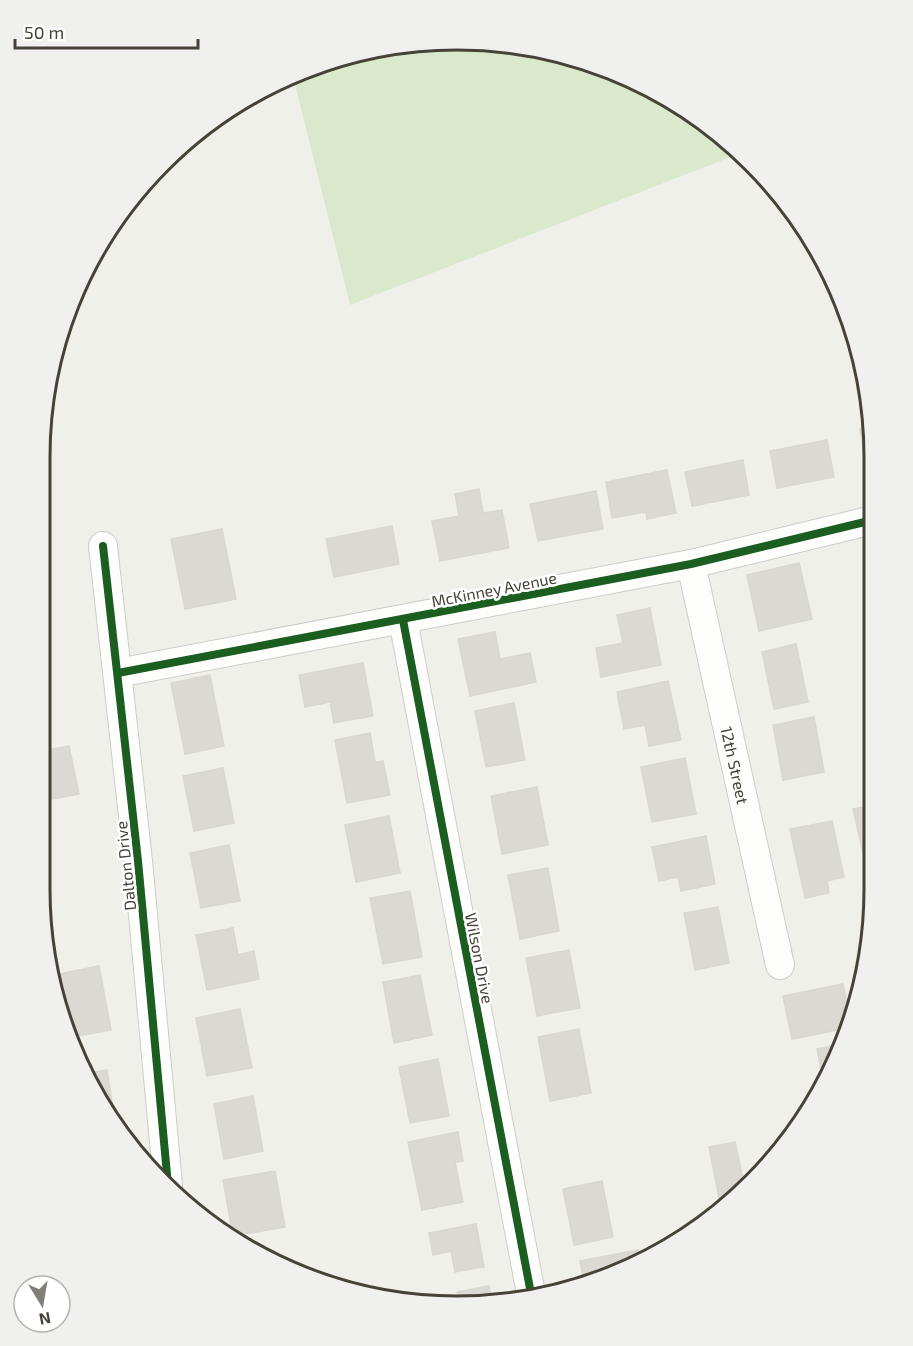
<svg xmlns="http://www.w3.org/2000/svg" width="913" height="1346" font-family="'Exo 2',sans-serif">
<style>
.green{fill:#dae9cc}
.building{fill:#dad9d3;stroke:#d8d7d0;stroke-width:1.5}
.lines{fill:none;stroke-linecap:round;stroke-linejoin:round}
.street-casing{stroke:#cecdc8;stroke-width:30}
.street{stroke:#fdfdfc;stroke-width:28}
.cycleway-casing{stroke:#fff;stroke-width:11}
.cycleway{stroke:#1b5e20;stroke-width:8}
.labels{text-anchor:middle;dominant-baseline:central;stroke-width:5;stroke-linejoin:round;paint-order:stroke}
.street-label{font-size:16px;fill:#464237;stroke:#fff}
.rim{fill:none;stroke:#464237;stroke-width:3}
</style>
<rect width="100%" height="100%" fill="#f0f0eb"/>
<path class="green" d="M456,39l82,8 78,24 72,38 53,44 -391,152 -58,-232 83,-26z"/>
<g class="building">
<path d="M871,427l3,38 -7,2 -7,-38z"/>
<path d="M827,440l7,37 -57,11 -7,-37z"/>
<path d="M743,460l6,35 -57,11 -7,-34z"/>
<path d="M667,470l9,43 -29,6 -1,-7 -34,6 -6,-36z"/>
<path d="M479,489l4,24 19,-3 7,38 -69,13 -8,-40 27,-5 -4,-22z"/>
<path d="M596,491l7,38 -65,12 -8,-37z"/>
<path d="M392,526l7,38 -65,13 -8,-38z"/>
<path d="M222,529l14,70 -51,10 -14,-70z"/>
<path d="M799,563l13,56 -53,12 -12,-56z"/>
<path d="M650,608l11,57 -60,12 -5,-29 27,-5 -6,-28z"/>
<path d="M495,632l5,27 30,-6 6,29 -66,14 -12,-57z"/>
<path d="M796,644l12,58 -34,7 -12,-57z"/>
<path d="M363,663l10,53 -39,7 -4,-21 -25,5 -6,-32z"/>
<path d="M210,675l14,71 -39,8 -14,-71z"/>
<path d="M668,681l13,59 -32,6 -4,-21 -21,4 -7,-37z"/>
<path d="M514,703l11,57 -39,7 -11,-56z"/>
<path d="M814,717l10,55 -41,8 -10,-55z"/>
<path d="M370,733l5,29 8,-1 7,34 -43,8 -12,-63z"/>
<path d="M69,746l10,48 -32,6 -6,-32v-17z"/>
<path d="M685,758l11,56 -44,8 -11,-55z"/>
<path d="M223,768l11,55 -40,8 -11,-55z"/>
<path d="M537,787l11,58 -46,9 -11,-58z"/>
<path d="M869,806l-1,64h-1l-14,-61z"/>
<path d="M389,816l11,57 -44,9 -11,-57z"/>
<path d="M832,821l12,56 -17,4 2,12 -24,5 -15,-69z"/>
<path d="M706,836l9,48 -34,7 -3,-14 -19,4 -7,-34z"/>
<path d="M229,845l11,56 -39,7 -11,-55z"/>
<path d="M548,868l11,63 -39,8 -12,-64z"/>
<path d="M410,891l12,66 -39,7 -13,-66z"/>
<path d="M718,907l11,56 -34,7 -11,-57z"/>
<path d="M233,928l5,27 16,-4 5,28 -52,11 -11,-55z"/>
<path d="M569,950l11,58 -43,8 -11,-58z"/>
<path d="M99,966l12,64 -43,8 -14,-63z"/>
<path d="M420,975l12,60 -38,8 -11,-61z"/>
<path d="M843,984l7,34 -3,10 -55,11 -9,-43z"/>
<path d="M240,1009l12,59 -45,8 -11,-58z"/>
<path d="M579,1029l12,64 -41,8 -12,-64z"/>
<path d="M841,1044l-10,30 -7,10 -7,-35z"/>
<path d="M438,1059l11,57 -39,7 -11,-56z"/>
<path d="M107,1070l9,59 -6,-7 -24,-49z"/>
<path d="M253,1096l10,55 -39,8 -10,-55z"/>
<path d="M458,1132l5,29 -8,1 8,40 -41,8 -14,-68z"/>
<path d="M735,1142l10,46h3l-27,20 -12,-61z"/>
<path d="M275,1171l10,56 -52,9 -10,-56z"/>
<path d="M602,1181l11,56 -39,8 -11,-56z"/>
<path d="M476,1224l8,43 -29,5 -4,-21 -18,4 -4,-22z"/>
<path d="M638,1250l2,11 -56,21 -4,-21z"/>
<path d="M489,1286l3,16 -33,2 -2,-12z"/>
</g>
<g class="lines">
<g class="street-casing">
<g id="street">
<path d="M103,546l35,315 30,324"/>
<path id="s1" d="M691,564l89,401"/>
<path d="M403,620l129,679"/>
<path d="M118,673l573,-109 182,-44"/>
</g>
</g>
<use href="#street" class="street"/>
<g class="cycleway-casing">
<g id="cycleway">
<path d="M103,546l35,315 30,324"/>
<path d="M403,620l129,679"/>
<path d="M118,673l573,-109 182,-44"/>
</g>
</g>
<use href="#cycleway" class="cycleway"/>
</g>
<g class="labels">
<g class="street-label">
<text transform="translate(494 589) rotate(-11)">McKinney Avenue</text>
<text stroke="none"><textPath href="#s1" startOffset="206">12th Street</textPath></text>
<text transform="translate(125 866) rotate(-96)">Dalton Drive</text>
<text transform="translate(480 958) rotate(79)">Wilson Drive</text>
</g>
</g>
<path d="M0 0H913V1346H0ZM457 50H457A407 407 0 0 1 864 457V889A407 407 0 0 1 457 1296H457A407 407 0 0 1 50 889V457A407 407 0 0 1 457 50Z" fill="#f0f0ef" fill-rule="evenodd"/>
<path class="rim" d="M457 50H457A407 407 0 0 1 864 457V889A407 407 0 0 1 457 1296H457A407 407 0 0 1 50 889V457A407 407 0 0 1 457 50Z"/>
<g transform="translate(42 1304) rotate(169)"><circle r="28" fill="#ffffff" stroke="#b5b3af" stroke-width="1.5"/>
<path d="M0-4.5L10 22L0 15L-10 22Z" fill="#827f76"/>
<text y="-9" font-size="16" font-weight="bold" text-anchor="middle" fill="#464237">N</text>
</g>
<path d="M15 39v9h183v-9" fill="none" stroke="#464237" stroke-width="3"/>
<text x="24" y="39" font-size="18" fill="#464237" stroke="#ffffff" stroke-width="4.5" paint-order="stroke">50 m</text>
</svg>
